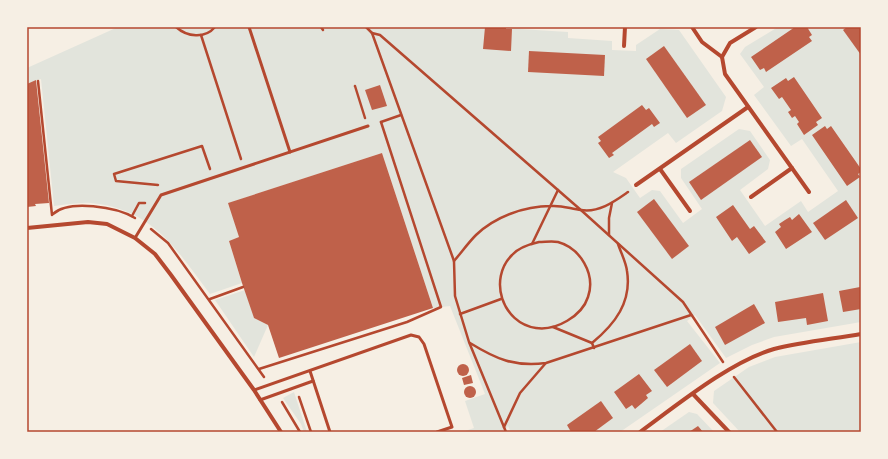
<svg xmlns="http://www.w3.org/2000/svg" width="888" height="459" font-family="'DejaVu Sans',sans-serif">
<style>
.green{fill:#e2e4dc}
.building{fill:#bf614a}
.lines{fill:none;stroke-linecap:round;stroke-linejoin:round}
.path{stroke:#b5482f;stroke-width:2.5}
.service{stroke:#b5482f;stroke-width:3}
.minor{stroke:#b5482f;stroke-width:4}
.neatline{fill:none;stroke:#b5482f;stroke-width:1.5}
</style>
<rect width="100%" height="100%" fill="#f6efe4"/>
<g class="green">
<path d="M118,27h402v2l48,3v6l44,3v9l24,1v-6l24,-16 19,1 47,67 -4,14 -46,32 -8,-10 -55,39 13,6 14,20 12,-8 8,1 23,32 19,-14 -21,-31v-9l58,-40 11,2 20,29 -2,9 -28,21 25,36 36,-25 7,11 30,-21 -36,-52 -11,7 -37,-51 10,-8 -24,-33 5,-7 33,-20h83v295l-87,15 -22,8 -26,13 -31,-43 -8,6 33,42 -100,69h-109l-3,-6 -4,6h-42l12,-4 -9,-27 20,-7 -35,-88 -17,2 -51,-155 -153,50 10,34 -10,4 13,42 -32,11c-34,-45 -57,-85 -119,-91 -12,-1 -25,2 -37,3l-13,-127 -14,5v-16z"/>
<path d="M245,290l9,28 14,7 -14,32 -39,-57z"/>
<path d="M861,342v90h-121l-27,-29 1,-12 35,-24 26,-10z"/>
<path d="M294,392l13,40h-3l-3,-8 -18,-26z"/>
<path d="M689,412l8,2 17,18h-54z"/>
</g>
<g class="building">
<path d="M485,27h21v2h6l-1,22 -28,-2z"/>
<path d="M795,27h12l5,8 -3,2 3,4 -46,31 -2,-4 -4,2 -9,-13z"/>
<path d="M847,27h14v28l-18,-25z"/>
<path d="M664,46l42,59 -19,13 -41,-59z"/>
<path d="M529,51l76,4 -1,21 -76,-4z"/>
<path d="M794,77l28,41 -6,4 2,3 -14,10 -7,-11 2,-2 -4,-6 -3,2 -4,-6 3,-2 -9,-13 -3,2 -8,-11 15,-10 2,3z"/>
<path d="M36,80l13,123 -14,1 1,2 -9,1v-123z"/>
<path d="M380,85l7,21 -15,4 -7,-20z"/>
<path d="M642,105l4,5 3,-2 11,15 -6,4 -2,-3 -40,29 2,2 -5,3 -11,-15 3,-2 -3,-4z"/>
<path d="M825,126l2,3 4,-3 30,43v3l-3,2 2,3 -13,9 -35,-51z"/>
<path d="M750,140l12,17 -61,43 -12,-18z"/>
<path d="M382,153l51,155 -154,50 -11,-33 -14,-7 -12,-35 -13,-42 10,-4 -11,-34z"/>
<path d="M654,199l35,47 -17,13 -35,-47z"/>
<path d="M846,200l12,18 -33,22 -12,-17z"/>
<path d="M733,205l17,24 4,-3 12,16 -17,12 -12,-17 -5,4 -16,-24z"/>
<path d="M799,214l13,18 -26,17 -11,-17 6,-5 -2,-3 6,-4 5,-3 2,3z"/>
<path d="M860,287l1,22 -18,3 -4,-21z"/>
<path d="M823,293l5,28 -21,4 -1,-7 -28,4 -3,-20z"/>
<path d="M754,304l11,19 -40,22 -10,-18z"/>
<path d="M690,344l12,17 -35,26 -13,-17z"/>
<circle cx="463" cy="370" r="6"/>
<path d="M639,374l13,17 -6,4 2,3 -7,6 -6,5 -3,-4 -6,4 -12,-17z"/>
<path d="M471,375l2,8 -9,2 -2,-7z"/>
<circle cx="470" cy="392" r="6"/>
<path d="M601,401l12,17 -19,14h-23l-4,-7z"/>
<path d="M698,426l5,6h-14z"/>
</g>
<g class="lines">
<g class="path">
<path d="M176,27c11,10 29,12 39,0"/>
<path d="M321,27l2,3"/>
<path d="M366,27l6,6 82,228 1,35 14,46 37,90"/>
<path d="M372,33l8,2 202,176 101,91 40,60"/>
<path d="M201,35l40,124"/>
<path d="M38,81l14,134"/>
<path d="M355,86l10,32"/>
<path d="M381,122l20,-7"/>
<path d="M158,185l-42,-4 -2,-7 88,-28 8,23"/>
<path d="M53,214c16,-15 64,-7 82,4"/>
<path d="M132,216l7,-13h6"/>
<path d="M151,229l17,14 96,134"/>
<path d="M609,235v-17l3,-15"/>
<path d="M539,242c6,0 13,-1 19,0 22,6 38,32 30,55 -6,19 -32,34 -52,31 -34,-5 -48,-49 -24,-73 7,-8 18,-11 27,-13z"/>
<path d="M532,244l26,-54"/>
<path d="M454,261c7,-8 14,-18 22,-26 19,-18 48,-29 75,-29 11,-1 20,3 30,4 18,3 34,-9 47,-18"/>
<path d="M210,299l33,-12"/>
<path d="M460,314l41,-15"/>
<path d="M553,327l39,16"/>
<path d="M470,343c26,16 44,24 76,20l145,-48"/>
<path d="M594,348l-2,-5c23,-19 40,-41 35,-72 -1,-9 -6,-18 -9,-27"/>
<path d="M259,369l148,-47 34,-15 -60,-185"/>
<path d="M734,377l43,55"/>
<path d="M299,397l12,35"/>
<path d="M282,402l18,30"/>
<path d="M504,427l16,-34 25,-29"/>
</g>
<g class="service">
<path d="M249,27l41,125"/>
<path d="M135,238l26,-43 207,-69"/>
<path d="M310,371l20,61"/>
<path d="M254,390l157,-55 8,2 5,7 28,83 -15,5"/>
<path d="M260,400l53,-19"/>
</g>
<g class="minor">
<path d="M692,27l10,15 20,15"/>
<path d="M624,46l1,-19"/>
<path d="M722,57l3,17 84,118"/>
<path d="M722,57l8,-14 26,-16"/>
<path d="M660,169l30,42"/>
<path d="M636,185l112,-78"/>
<path d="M751,197l41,-29"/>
<path d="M27,228l61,-6 19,2 28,14 20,16 16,21 83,115 27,42"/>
<path d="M693,394l36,38"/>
<path d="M640,432c37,-27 91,-71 134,-83 28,-7 58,-10 87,-15"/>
</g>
</g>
<rect width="888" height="459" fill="none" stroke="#f6efe4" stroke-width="56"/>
<rect x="28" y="28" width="832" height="403" class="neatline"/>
</svg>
